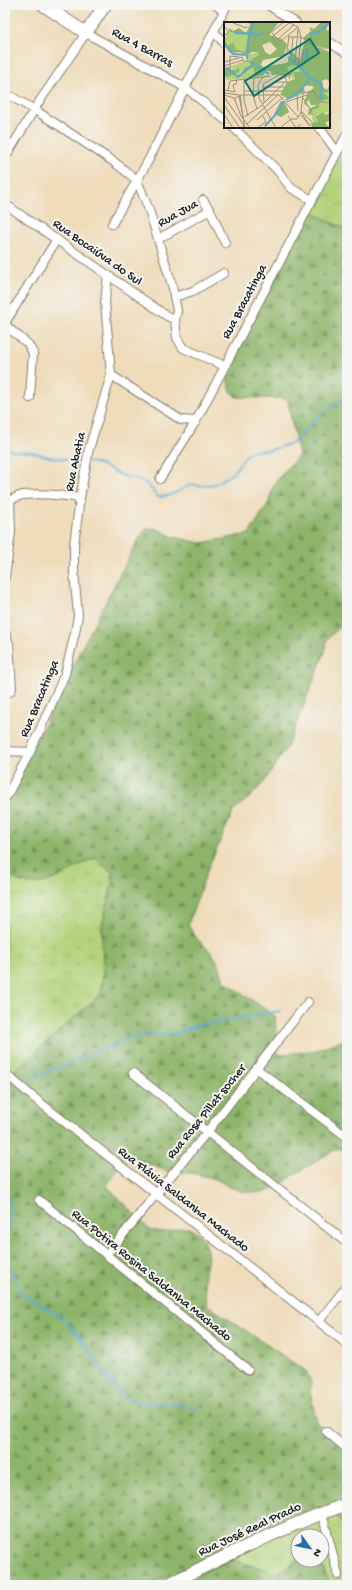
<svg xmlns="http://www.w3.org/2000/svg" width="352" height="1590" font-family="'Gochi Hand',sans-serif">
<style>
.grass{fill:url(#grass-tufts);stroke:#67784c}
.forest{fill:url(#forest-firs);stroke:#546844}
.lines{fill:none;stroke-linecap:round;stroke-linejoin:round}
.stream{stroke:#5ba9d5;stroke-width:2}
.street-casing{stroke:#867c6b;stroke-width:10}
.secondary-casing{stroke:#867c6b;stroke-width:14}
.street{stroke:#fff;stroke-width:8}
.secondary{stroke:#fff;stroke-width:12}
.labels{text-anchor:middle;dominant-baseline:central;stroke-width:4;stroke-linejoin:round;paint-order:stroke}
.street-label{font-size:13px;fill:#1c1c1c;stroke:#f6f6f2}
.inset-river{fill:none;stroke:#5ba9d5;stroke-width:2}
.inset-road{fill:none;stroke:#9b8f7b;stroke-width:1}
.view{fill:#0f766e;fill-opacity:0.15;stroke:#0f766e;stroke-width:2}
.inset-edge{fill:none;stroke:#1c1c1c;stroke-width:2}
</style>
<defs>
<pattern id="grass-tufts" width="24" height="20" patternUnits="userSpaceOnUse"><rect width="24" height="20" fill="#b2d37b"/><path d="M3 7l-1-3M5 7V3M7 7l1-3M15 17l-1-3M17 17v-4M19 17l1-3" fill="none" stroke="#98b56a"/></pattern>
<pattern id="forest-firs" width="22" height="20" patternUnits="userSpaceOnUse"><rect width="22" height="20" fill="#8db56b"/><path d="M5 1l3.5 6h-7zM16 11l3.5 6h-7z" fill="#729257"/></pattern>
</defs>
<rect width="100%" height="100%" fill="#f6f6f2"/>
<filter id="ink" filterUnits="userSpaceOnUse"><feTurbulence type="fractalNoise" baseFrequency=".025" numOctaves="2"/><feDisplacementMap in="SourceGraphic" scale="8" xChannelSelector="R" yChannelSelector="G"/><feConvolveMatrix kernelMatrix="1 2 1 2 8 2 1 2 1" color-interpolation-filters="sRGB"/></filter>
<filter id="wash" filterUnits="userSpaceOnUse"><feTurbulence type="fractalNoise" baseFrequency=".012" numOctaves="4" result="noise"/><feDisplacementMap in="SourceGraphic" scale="16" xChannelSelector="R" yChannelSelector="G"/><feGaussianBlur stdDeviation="0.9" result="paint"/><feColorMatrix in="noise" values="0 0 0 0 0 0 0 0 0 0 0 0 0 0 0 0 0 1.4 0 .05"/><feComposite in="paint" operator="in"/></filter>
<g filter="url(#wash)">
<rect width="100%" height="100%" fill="#efdcba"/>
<g class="grass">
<path d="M347,141v89l-37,-19z"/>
<path d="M95,858l18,15 -1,11 -10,42v22l2,16 -3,30 -96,85v-205c39,23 55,-2 90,-16z"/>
<path d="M326,1508l21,18v59h-16l-8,-17 -6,-8h5v-24h-24v23l-10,9 -11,5 -44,-13 -8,1 -11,5 -30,19h-37z"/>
</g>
<g class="forest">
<path d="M310,211l37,19v388l-20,22 -2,12 -38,95 -23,35 -15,16 -15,12 -26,58 -20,57 9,14 13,12 8,11 6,19 51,35 3,39 38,-5 24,-9h7v108h-11l-43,26 -11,9 -17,8h-12l-12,-1 -11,-4 -14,-8 -24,-6 -23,-1 -32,-13 -12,-3 -18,30 43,44 14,2 17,-4h8l10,6 6,7 3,16 -4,23 3,25 99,66 5,11 -1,11 7,30 30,22v81l-21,-18 -179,77h-142v-506l96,-85 3,-30 -2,-16v-22l10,-42 1,-11 -18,-15c-35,14 -50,39 -89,17l-1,-70 74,-152 60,-115 7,-9 10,-1 17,9 28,6 48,-9 20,-32 3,-12 4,-9 23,-26 -12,-56 -51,-2c-12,-11 -8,-24 -4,-37z"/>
<path d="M298,1559v1h19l2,1 12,24h-147l30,-19 11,-5 8,-1 44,13 11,-5z"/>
</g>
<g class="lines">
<g class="stream">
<path d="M5,448l9,3 18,1 17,5 35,5"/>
<path d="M88,462c14,0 25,11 38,15 7,2 14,2 21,7 4,4 7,8 10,13 13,0 23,-6 34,-13l8,2 16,-2 18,-11 14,-19 6,-3 17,-1 23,-7 27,-28 27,-18"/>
<path d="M20,1082l7,-4 18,-5 25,-10 50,-21 26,-8h27l26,-9 82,-14"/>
<path d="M5,1091l9,-6"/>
<path d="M5,1189l7,22 -7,33 6,27 11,23 36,21 10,8 21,26 14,23 24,27 27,5h19l24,4"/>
</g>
</g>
</g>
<g filter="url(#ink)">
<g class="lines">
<g class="street-casing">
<g id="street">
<path d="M216,5l8,6"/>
<path d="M268,5l28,18"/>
<path d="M214,32l11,12"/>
<path d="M329,42l18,11"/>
<path d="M5,93l30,17 79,52 23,18 12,30 23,75 5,26 -2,9 2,18 6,10 42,18"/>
<path d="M233,127l45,44 13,17 21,12"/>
<path d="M319,127l18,25"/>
<path d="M5,158l32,-53 49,-72 100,55 39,32"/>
<path d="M203,200l7,10 15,33"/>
<path d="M5,204l162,112 8,4"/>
<path d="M112,224l36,-63 79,-156"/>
<path d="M158,239l52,-29"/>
<path d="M174,297l19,-6 31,-18"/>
<path d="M5,323l52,-84"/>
<path d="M5,325l23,19 5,9 -3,45"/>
<path d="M111,375l70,45 15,1"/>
<path d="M160,479l36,-58 151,-287"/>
<path d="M5,501c7,0 11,-5 18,-6 19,-2 38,0 57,3"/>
<path d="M5,577l6,-45 -1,-31"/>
<path d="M5,632l4,12 3,44 -2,4 -5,-1"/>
<path d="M5,751l25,1"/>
<path d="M5,799l25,-47 35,-78 10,-41 3,-18 -4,-42v-28l6,-47 9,-49 22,-74 -6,-73 3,-27"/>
<path d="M257,1069l90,68"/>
<path d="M5,1073l28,24 314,247"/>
<path d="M133,1073l214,170"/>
<path d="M39,1200l209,170"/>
<path d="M107,1254l100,-122 101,-130"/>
<path d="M319,1321l28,-35"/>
<path d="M326,1431l21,18"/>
<path d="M322,1513l16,62"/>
</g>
</g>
<g class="secondary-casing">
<g id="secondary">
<path d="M43,5l43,28 19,-28"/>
<path d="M167,1585c59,-29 118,-59 180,-81"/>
</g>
</g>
<use href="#street" class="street"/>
<use href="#secondary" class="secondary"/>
</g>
</g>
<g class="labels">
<g class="street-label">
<text transform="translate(142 48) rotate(29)">Rua 4 Barras</text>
<text transform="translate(178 214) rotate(-29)">Rua Jua</text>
<text transform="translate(97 253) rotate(35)">Rua Bocaiúva do Sul</text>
<text transform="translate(245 302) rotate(-62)">Rua Bracatinga</text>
<text transform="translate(76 462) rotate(-78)">Rua Abatia</text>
<text transform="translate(40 699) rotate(-67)">Rua Bracatinga</text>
<text transform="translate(207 1112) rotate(-51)">Rua Rosa Pillat socher</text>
<text transform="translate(183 1200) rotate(38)">Rua Flávia Saldanha Machado</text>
<text transform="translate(151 1276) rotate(39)">Rua Potira Rosina Saldanha Machado</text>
<text transform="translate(250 1530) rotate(-25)">Rua José Real Prado</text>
</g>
</g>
<g transform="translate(224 22)">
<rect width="106" height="106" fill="#efdcba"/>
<path d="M5,9l9,4 10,-1 -3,18 -9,-3 -3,-7 -5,4 -3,-6 3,-4 -4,1zM24,29l2,4 7,-3 2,5 -7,2 -2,7 -5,1 -7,9 15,-9 2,10 -28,3 -3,-4 15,-4v-5l-3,3 -6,-3 17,-7 -2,-5 -11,-2 13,1zM68,43l8,3v4l-7,2 2,3 -2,3 -6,-11zM106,69v21l-12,2 -3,4 3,3 -5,1 -2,-11 8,-3 1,-5 10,-5 -6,-6z" fill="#b2d37b"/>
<path d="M25,0h30l-10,13 13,4 5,5 -3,12 -21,4 -2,5 2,2 24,-4 3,-7 -2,-8 12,12 5,-20 -2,-2 8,-7 -2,-4 5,2 7,-7h9l-4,7 2,2 2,-3v20l-17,-2 17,6v30l-4,-3 -4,2v5l5,4 3,-7v8l-6,2 6,5 -10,5 -1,5 -8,3 2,3 -5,1 1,-6 8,-4h-6l-2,-5 -3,2 1,5 -3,-4 4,-11 6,-4 -2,-2 -9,-1 2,7 -15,7 -10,-4 7,-13 8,-3 -2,-7h7l-1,-5 -7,-2 -5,3 3,6 -18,1 -2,-4h-5l-1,4 -9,2 -2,-10 -14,10 6,-10 5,-1 2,-7 7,-4 -2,-3h-6v3l-3,-3 -3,3 -5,-3 -10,1 -6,-8v-6l5,-3 -4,4 3,6 5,-4 3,7 9,3 3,-18 -10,1 -9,-4v-3l4,3 6,-3 7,5 4,-8zM46,20l7,7 -7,6 -5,-3 -3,-7zM8,44l-2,3 6,1 3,-3v5l-11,5 -4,-1v-8zM57,79h3l5,11 -8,5 -7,-3zM99,90l3,3 4,-3v8l-5,3 5,5h-18l-1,-5 7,-2 -3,-4z" fill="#8db56b" fill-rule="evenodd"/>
<path class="inset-river" d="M10,10l16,2M27,11l7,2 6,-2M86,12l8,-2 12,-9M0,21l9,11 13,1M64,35l9,8M23,37l2,-22 5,-15M25,39l20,13M75,44l11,11M77,44l6,-6v-10M3,46l11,9 14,-12M62,78l15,-10 9,-12 12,6 -1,15M41,104l14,-15 4,-9"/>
<path class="inset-road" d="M7,0l15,6 1,-2M64,0l10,5 3,10 11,8 5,3h13M0,4l5,6 -5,4M46,11l14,-11M48,11l8,9 18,-15M65,15h12l-3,31M53,18l17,-15M53,23l-5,-8 17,-14M63,30l2,-17M67,35l2,-20M0,40l18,-5 2,5 4,-2M71,40l3,-33M78,40l2,-13M0,44l19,-6M6,44v-10l9,1M30,55l-1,18 4,14M39,55l-5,8 1,13 17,30M20,56v22l4,16M51,60h12l-3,-8M51,60l15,-7 -1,4M39,62l16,-9 13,-1M39,62l1,18M0,63v5l11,2M39,65h21M4,68l2,-9 40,-5M20,69h38M11,70l-2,-7 3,-1 1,-5M0,71l15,2 6,33M0,73l10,3 7,18 9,12M16,73l3,24M73,73l1,16M0,75l20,28 -2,3M79,76l9,14M10,77l7,-4h38l19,22M62,80l21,-7M0,83l16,23M77,89l11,11M0,92l9,14M77,93l9,11 -9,-14M64,94l8,12 5,-4M20,95l17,-11 24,-24M33,98l26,-23M23,102l31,-29M33,106l9,-6 -3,-6M56,106l11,-9h6l4,-7 2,-19 10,-2 8,11 9,1"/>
<path class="view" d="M86,17l9,14 -65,43 -9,-15z"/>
<rect width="106" height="106" class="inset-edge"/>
</g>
<rect width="352" height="1590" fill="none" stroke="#f6f6f2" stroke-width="20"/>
<g transform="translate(310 1548) rotate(123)"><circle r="19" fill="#f6f6f2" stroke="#9f9f9c"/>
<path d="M0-3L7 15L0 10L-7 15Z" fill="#1f6fb2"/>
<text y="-6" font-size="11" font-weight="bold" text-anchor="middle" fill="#1c1c1c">N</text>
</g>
</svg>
